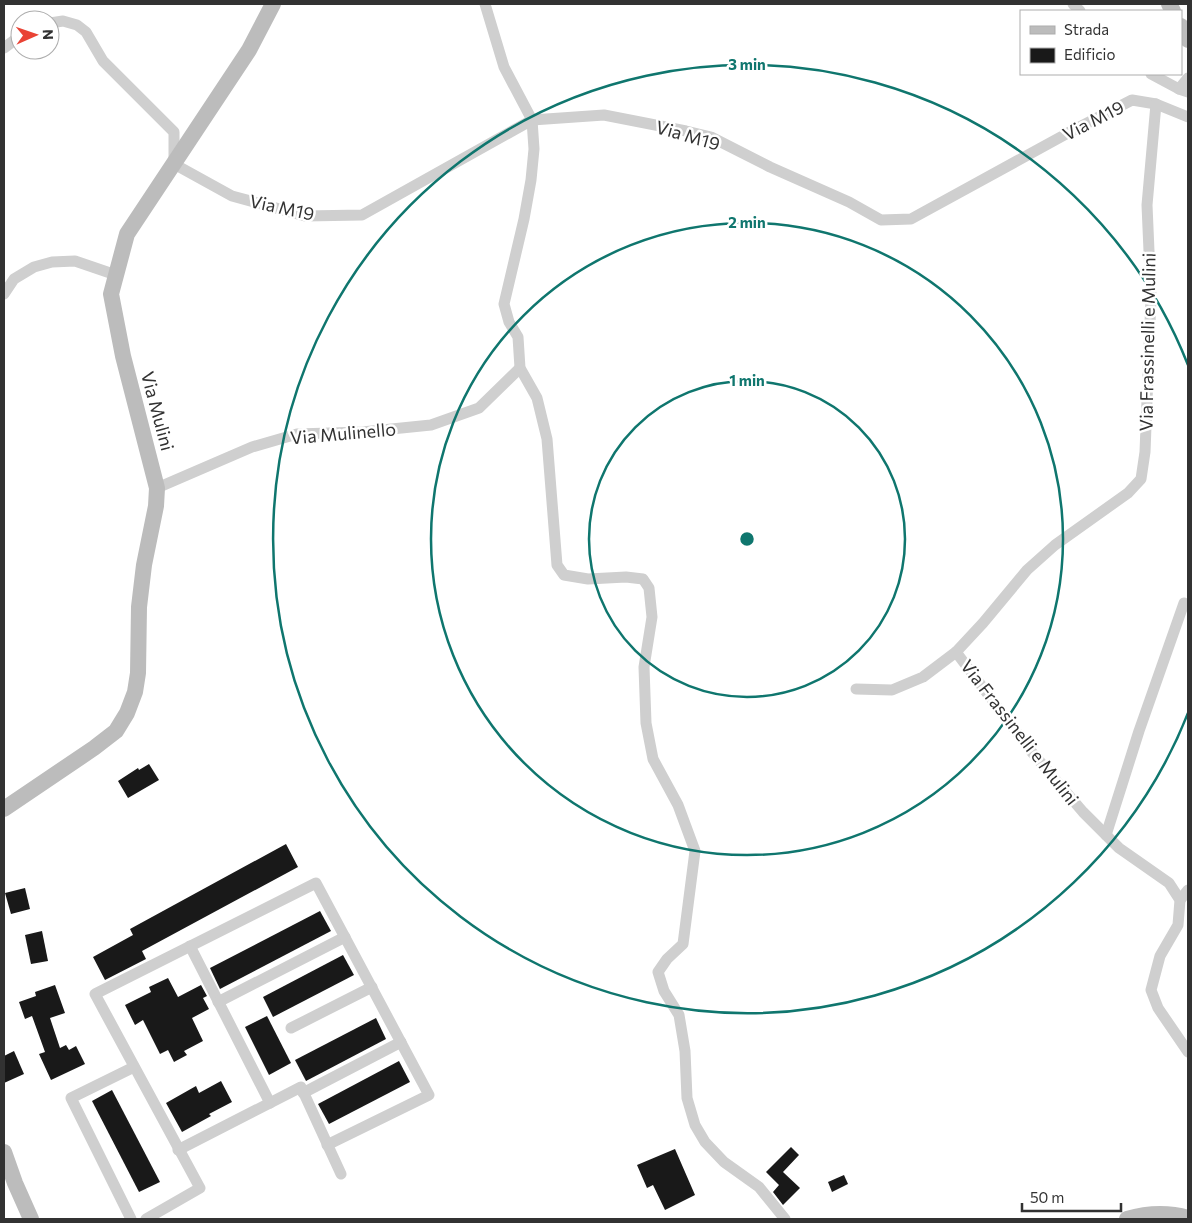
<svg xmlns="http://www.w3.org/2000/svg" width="1192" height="1223" font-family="Commissioner,sans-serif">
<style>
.building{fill:#191919}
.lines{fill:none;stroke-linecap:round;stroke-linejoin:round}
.street{stroke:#cfcfcf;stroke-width:11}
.secondary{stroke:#bcbcbc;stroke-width:16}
.ring{fill:none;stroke:#0f766e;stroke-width:2.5}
.labels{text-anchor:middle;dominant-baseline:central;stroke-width:5;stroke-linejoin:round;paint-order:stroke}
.street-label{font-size:18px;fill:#323232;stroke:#fff}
.centre{fill:#0f766e;stroke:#fff;stroke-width:2.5}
.ring-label{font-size:15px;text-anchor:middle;font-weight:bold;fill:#0f766e;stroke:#fff;stroke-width:5;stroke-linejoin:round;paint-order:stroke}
</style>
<rect width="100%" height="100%" fill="#fff"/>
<g class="building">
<path d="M149,764l10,16 -31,18 -10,-17 20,-13 1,2z"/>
<path d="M286,844l12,23 -156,84 4,8 -41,21 -12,-23 40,-22 -3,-6z"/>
<path d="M25,888l5,21 -19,5 -6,-21z"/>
<path d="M320,911l11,20 -111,58 -10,-21z"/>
<path d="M42,931l6,30 -17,3 -6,-29z"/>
<path d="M343,955l11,20 -81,42 -10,-20z"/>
<path d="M168,978l10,19 23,-12 6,11 -4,2 6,11 -17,9 11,23 -19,10 3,4 -13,7 -6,-12 -8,4 -17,-34 -8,5 -10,-20 26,-13 -2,-5z"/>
<path d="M55,985l10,28 -15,5 10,30 6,-3 3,5 7,-4 9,18 -34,16 -12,-26 6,-2 -13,-36 -7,3 -6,-17 17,-6 -1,-4z"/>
<path d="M267,1016l24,47 -22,12 -24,-48z"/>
<path d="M376,1018l10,21 -80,42 -11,-21z"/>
<path d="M14,1051l10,23 -20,9v-27z"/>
<path d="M399,1061l11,21 -81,42 -11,-20z"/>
<path d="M221,1081l11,21 -23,12 2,2 -29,16 -16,-29 30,-17 3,7z"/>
<path d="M112,1090l48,92 -21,10 -47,-91z"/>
<path d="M791,1147l8,8 -16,17 17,16 -17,17 -10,-13 6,-7 -13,-13z"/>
<path d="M675,1149l20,46 -30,15 -12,-25 -6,3 -10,-23z"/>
<path d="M844,1175l4,9 -16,8 -4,-10z"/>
</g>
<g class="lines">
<g class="street">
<path d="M485,4l19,63 28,53 2,29 -3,31 -7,39 -20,85 5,18 9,15 2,31 17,30 10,41 10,126 7,10 24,4 38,-2 17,2 6,9 3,29 -8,50 2,56 7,36 25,46 17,46 -12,93 -16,15 -9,13 6,19 15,24 6,36 2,47 8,27 10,17 19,20 35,25 26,32"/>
<path d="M1073,4l7,7"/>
<path d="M50,23l13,-2 14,4 9,7 17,29 71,71v32l58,32 73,20 57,-1 170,-95 72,-5 82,16 25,6 59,30 79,35 32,18 30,-1 157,-86 64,-33 24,4 32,13"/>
<path d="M4,48l16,-12"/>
<path d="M1151,74l28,15 9,3"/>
<path d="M1179,89l9,-11"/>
<path d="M1156,104l-9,101 4,92 -6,155 -4,27 -13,14 -73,52 -28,25 -44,53 -27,29 74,98 53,62 36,36 50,35 11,17 -2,25 -18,31 -9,34 7,18 30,44"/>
<path d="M4,294l10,-15 20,-12 18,-5 23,-1 41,14"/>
<path d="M157,488l95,-41 45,-13 65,-2 69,-7 48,-17 41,-40"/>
<path d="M856,689l36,1 31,-13 33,-25"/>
<path d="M1106,835l33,-104 45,-128"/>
<path d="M1180,900l8,-10"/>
<path d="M190,946l80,157"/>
<path d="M218,1002l127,-65"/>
<path d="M291,1028l81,-41"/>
<path d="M303,1093l98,-51"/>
<path d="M178,1150l123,-63 40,87"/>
<path d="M131,1219l-60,-121 63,-31"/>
<path d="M146,1219l54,-31 -105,-194 221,-111 113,212 -102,50"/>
</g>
<g class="secondary">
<path d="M1169,4l4,7"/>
<path d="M1181,26l7,14"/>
<path d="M4,809l90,-61 22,-17 11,-18 8,-21 3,-19 1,-66 5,-42 12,-59 1,-18 -34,-132 -12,-62 16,-60 122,-184 24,-46"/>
<path d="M4,1152l11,31 16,36"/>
<path d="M1127,1219c21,-6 40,-7 61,-1"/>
</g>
</g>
<g class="ring">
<circle cx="747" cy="539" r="158"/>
<circle cx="747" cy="539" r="316"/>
<path d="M1188 713A474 474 0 1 1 1188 365"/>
</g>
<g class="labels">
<g class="street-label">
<text transform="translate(1093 120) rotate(-27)">Via M19</text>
<text transform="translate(688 135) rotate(16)">Via M19</text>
<text transform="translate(282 207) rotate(12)">Via M19</text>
<text transform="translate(1147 342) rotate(-89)">Via Frassinelli e Mulini</text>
<text transform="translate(158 411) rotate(75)">Via Mulini</text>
<text transform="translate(343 433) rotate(-5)">Via Mulinello</text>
<text transform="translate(1020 732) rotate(52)">Via Frassinelli e Mulini</text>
</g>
</g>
<circle cx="747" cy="539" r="8" class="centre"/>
<g class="ring-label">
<text x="747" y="70">3 min</text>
<text x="747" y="228">2 min</text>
<text x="747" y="386">1 min</text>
</g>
<rect width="1192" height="1223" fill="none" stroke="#323232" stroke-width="10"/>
<rect x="1020" y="10" width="162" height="65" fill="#ffffff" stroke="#adadad"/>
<rect x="1030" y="26" width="25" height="8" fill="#bcbcbc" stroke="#adadad"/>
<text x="1064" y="35" font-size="15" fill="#323232">Strada</text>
<rect x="1030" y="48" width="25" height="15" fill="#191919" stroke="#adadad"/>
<text x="1064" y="60" font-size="15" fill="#323232">Edificio</text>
<g transform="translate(35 35) rotate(88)"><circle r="24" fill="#ffffff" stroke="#adadad"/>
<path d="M0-4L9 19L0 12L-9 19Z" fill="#e94335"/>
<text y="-8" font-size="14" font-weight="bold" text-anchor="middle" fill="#323232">N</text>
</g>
<path d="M1022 1203v8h99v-8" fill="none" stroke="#323232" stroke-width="2.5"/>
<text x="1030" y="1203" font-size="15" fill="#323232" stroke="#ffffff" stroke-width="4" paint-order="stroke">50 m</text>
</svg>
